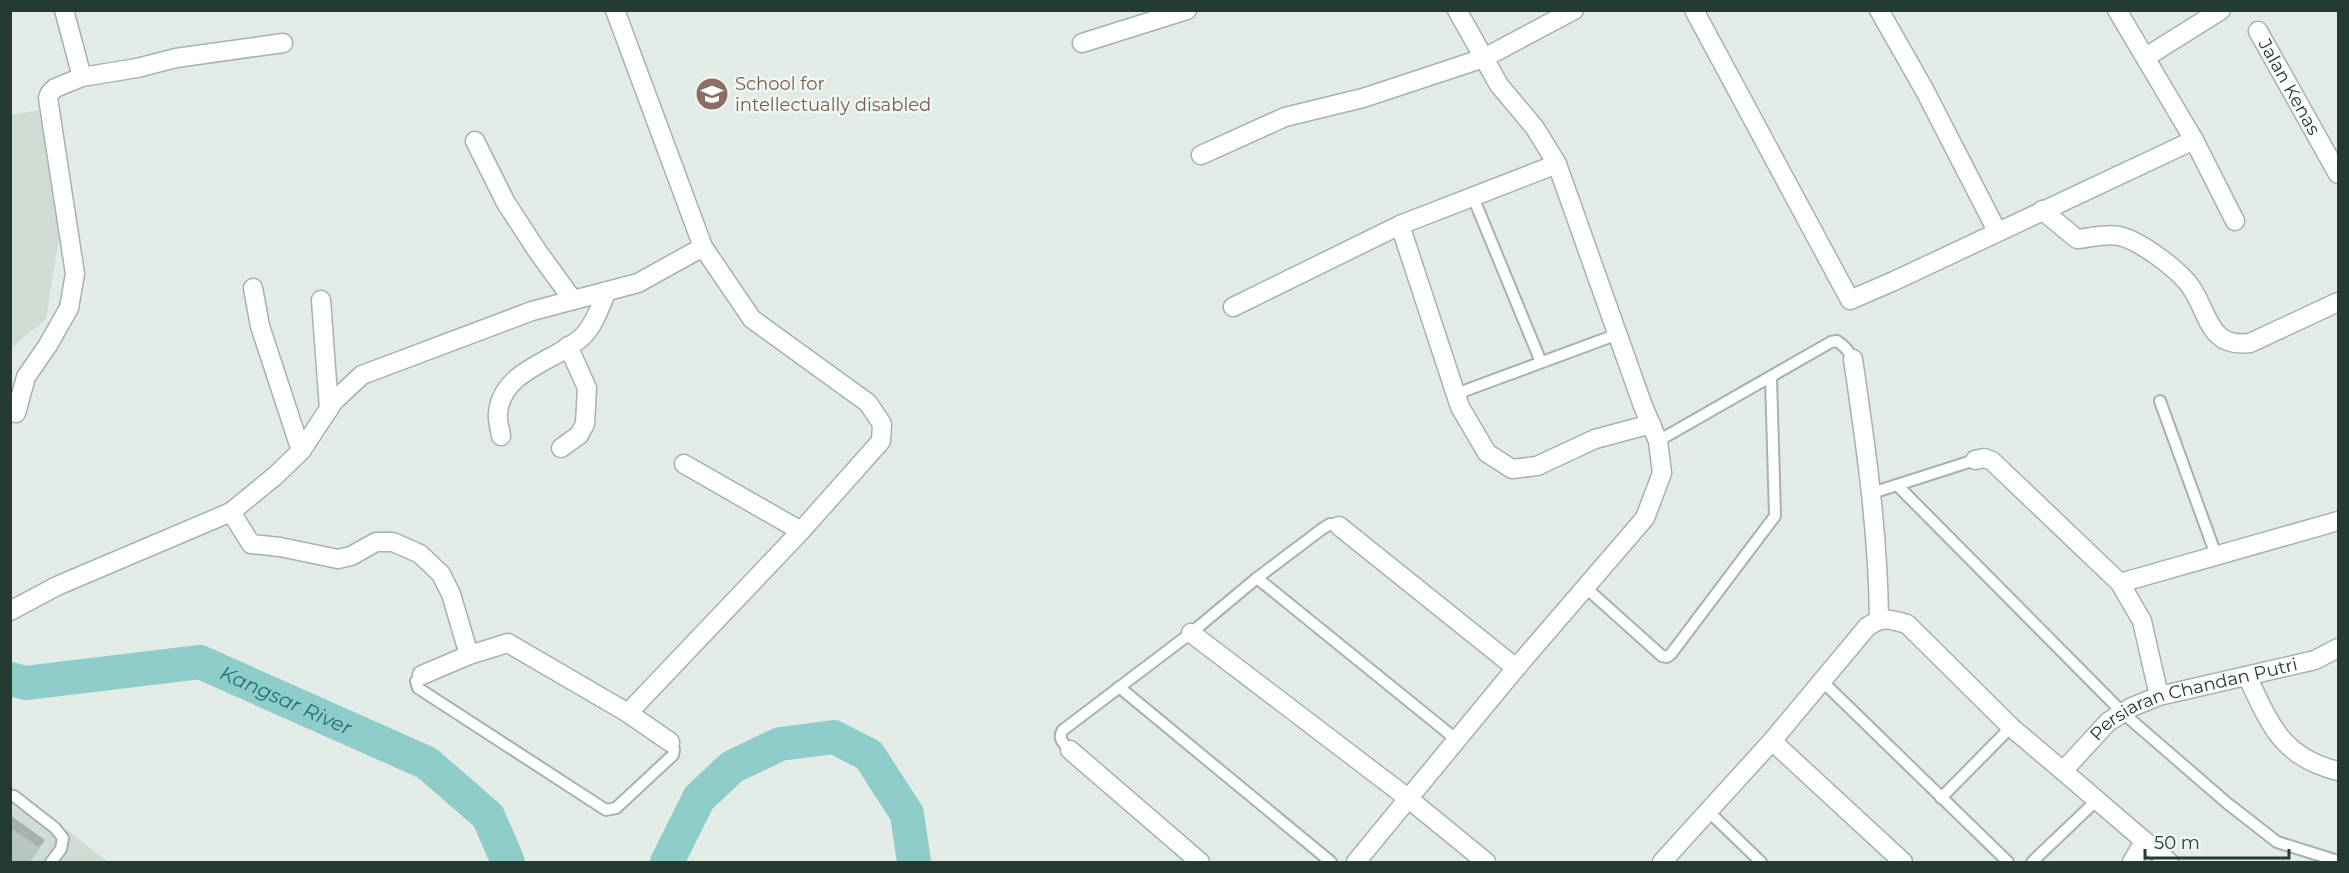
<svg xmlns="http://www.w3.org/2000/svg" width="2349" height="873" font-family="Montserrat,sans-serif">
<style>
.built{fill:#d0dbd4}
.shadow{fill:#0003}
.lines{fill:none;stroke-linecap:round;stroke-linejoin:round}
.river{stroke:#8eccca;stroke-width:34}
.building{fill:#b7c6be;stroke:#b5c4bb;stroke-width:1.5}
.service-casing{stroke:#a5b3ab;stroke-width:14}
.minor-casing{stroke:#a5b3ab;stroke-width:21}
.tertiary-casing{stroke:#a5b3ab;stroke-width:21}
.service{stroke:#fff;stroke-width:10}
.minor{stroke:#fff;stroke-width:18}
.tertiary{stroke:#fff;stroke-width:18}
.labels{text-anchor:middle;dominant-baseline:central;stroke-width:4.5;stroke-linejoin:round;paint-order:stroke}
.education-label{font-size:18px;fill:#785e54;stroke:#f2f8f4;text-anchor:start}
.street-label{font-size:18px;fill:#233b30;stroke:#f2f8f4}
.water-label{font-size:20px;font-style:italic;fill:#227270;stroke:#f2f8f4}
</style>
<rect width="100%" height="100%" fill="#e2ebe5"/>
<g class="built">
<path d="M39,110l20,127 -13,82 -35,29v-233z"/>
<path d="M11,786l97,76h-97z"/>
</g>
<path class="shadow" d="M10,815l35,25 -17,22h-18z"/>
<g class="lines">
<g class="river">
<path id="s1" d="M10,679l16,4 174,-21 227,101 61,53 20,46"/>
<path d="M667,862l32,-64 33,-31 48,-23 54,-7 35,18 38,59 7,48"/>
</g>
</g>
<path class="building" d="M10,828l29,20 -10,14h-19z"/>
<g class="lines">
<g class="service-casing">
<g id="service">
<path d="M1473,197l68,165"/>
<path d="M1456,394l162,-60"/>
<path d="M2160,401l56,154"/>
<path d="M1658,441l173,-99 6,-1c8,5 12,10 16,18"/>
<path d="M1897,485l226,228 104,90 50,39 61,19"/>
<path d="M1872,493l103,-33"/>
<path d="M1257,578l200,162"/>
<path d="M1585,587l77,69 5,1 4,-3 104,-138 -4,-138"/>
<path d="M422,675l-6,6 2,7 188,122 10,-2 57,-53 1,-6 -4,-7"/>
<path d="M1822,681l186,181"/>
<path d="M1119,687l212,175"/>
<path d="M1070,750c-6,-6 -13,-12 -7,-20l128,-97 66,-55 65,-49 8,-5 9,2"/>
<path d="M14,796l41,32 8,10 -2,11 -10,13"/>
<path d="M1941,798l70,-71"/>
<path d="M1708,811l53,51"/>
<path d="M2032,862l65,-62"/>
</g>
</g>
<g class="minor-casing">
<g id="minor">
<path d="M64,10l18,67"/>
<path d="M615,10l88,237 49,72 116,84 14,21 -1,17 -80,90 -173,182"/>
<path d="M1694,10l156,290 44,-19 300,-141"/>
<path d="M1879,10l46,81 72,140"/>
<path d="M2117,10l77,130 41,81"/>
<path id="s2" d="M2258,31l80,143"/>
<path d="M1082,43l105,-33"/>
<path d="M2146,57l75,-47"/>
<path d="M475,141l31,62 32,49 35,48"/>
<path d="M1201,155l84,-38 78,-19 121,-40 90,-48"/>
<path d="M2042,210l35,29c12,-1 30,-6 42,-3 20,4 54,30 68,46 22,25 18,67 63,61l88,-41"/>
<path d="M1400,225l60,182 27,46 25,16 25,-3 58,-27 56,-15"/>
<path d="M253,288l7,38 41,125"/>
<path d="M321,300l8,109"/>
<path d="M1233,307l167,-82 157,-61"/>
<path d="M1853,359c13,88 25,172 26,260"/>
<path d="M16,413l10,-36 22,-32 21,-37 6,-34 -27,-176 2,-5 5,-5 27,-11 55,-9 39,-10 107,-15"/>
<path d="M501,436c-1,-7 -4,-16 -3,-23 4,-44 58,-51 85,-77 12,-12 17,-30 24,-45"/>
<path d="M561,448l18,-13 6,-11 2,-36 -19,-42"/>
<path d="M1975,460l9,-2 8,3 128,122 22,38 17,75"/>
<path d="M684,464l117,67"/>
<path d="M231,512l20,32 29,3 58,12 13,-3 25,-14h17l27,12 21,20 10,20 18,61"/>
<path d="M1339,526l177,142"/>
<path d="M2120,583l218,-62"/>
<path d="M10,611l47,-25 174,-74 44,-36 26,-25 33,-50 28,-26 170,-64 106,-28 65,-36"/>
<path d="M1191,633l218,166 77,63"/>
<path d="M422,675l47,-20 39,-12 120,70 42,29"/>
<path d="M2247,676c23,48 34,81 91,95"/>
<path d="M1772,741l131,121"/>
<path d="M1070,750l130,112"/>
<path d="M2063,771l106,91"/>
<path d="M1356,862l160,-194 129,-150 17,-45 -4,-32 -15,-35 -86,-242 -22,-36 -36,-43 -42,-75"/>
<path d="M2132,862l12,-20"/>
</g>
</g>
<g class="tertiary-casing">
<g id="tertiary">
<path id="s3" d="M1662,862l110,-121 95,-114c16,-11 22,-8 40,-3l104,103 52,44 45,-49 24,-15 27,-11 156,-36 23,-12"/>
</g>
</g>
<use href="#service" class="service"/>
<use href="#minor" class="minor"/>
<use href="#tertiary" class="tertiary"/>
</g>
<defs>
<g id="school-disc" transform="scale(1.725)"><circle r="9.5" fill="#8d6e63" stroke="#f2f8f4"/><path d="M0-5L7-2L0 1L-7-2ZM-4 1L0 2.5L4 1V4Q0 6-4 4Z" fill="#fff"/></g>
</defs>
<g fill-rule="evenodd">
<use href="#school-disc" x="712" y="94"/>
</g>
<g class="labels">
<g class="education-label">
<text x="735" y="84">School for<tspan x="735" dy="21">intellectually disabled</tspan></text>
</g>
<g class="street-label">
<text stroke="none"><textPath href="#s2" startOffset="64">Jalan Kenas</textPath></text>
<text stroke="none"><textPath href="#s3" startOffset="724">Persiaran Chandan Putri</textPath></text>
</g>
<g class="water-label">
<text stroke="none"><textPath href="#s1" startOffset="286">Kangsar River</textPath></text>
</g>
</g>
<rect width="2349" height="873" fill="none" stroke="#233b30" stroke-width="24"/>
<path d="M2145 849v9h144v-9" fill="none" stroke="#233b30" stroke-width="3"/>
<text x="2154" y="849" font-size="18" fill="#233b30" stroke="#f2f8f4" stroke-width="4.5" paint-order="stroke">50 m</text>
</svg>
